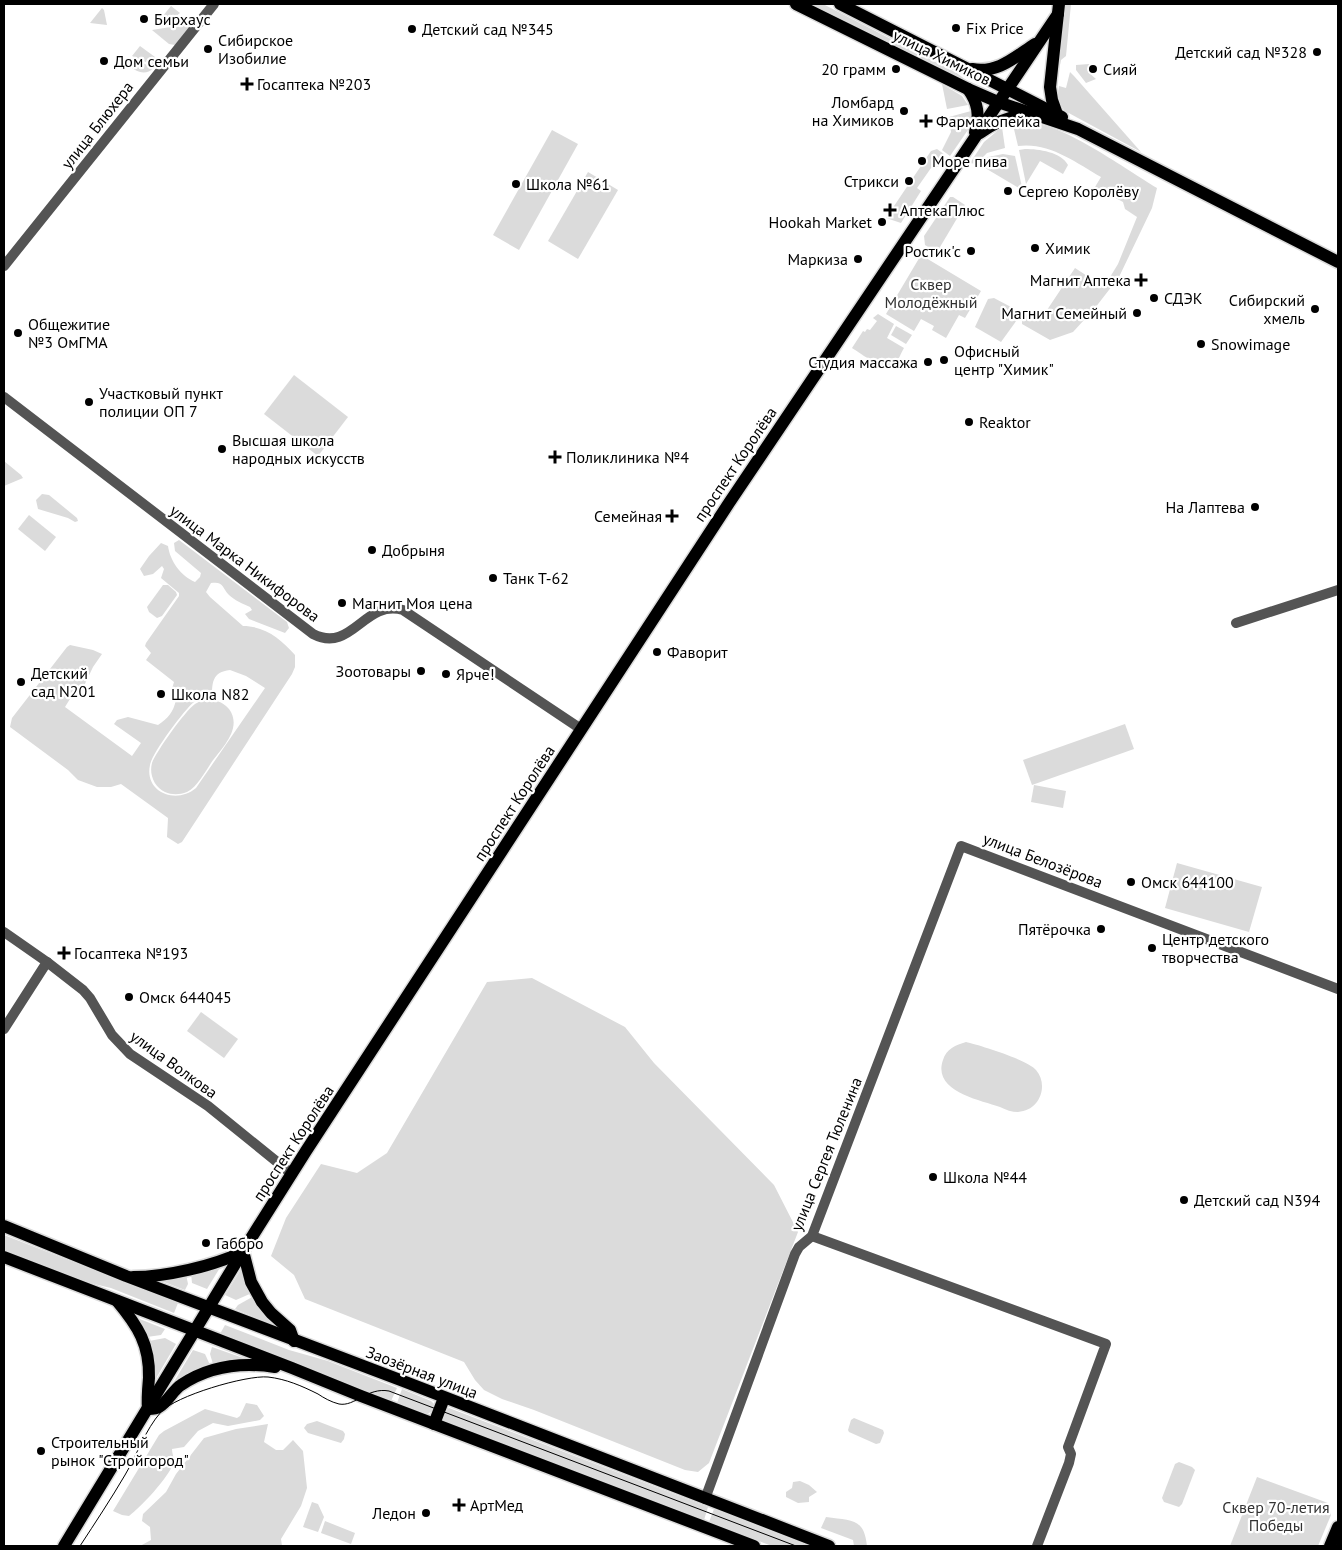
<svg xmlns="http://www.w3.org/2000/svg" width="1342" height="1550" font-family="'PT Sans',sans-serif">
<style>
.green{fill:#dbdbdb;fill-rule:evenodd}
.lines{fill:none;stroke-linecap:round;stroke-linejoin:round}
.major-casing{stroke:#dbdbdb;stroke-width:15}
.minor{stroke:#545454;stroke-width:10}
.major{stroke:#000;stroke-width:12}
.tram{stroke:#000;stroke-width:1}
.poi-dot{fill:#000;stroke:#fff;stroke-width:2}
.labels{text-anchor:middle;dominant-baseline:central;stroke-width:4.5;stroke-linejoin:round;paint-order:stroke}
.poi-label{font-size:16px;fill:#000;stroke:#fff;text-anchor:start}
.street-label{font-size:16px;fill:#000;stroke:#fff}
.park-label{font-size:16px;fill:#323232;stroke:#fff}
</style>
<rect width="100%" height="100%" fill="#fff"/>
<g class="green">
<path d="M809,4h14l134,69 10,8 -2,2z"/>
<path d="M1065,4h6l-5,52 -5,4 -1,5 -1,-1z"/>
<path d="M171,6l9,7 -17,13 -9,1z"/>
<path d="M102,8l2,2 3,15 -17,-2z"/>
<path d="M195,23l-20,22 -6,-1 -17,-14z"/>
<path d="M140,46l15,11v9l-23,-10z"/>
<path d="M131,58l23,10c-10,9 -18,3 -28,-4z"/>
<path d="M1089,64l3,4 -4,4 8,7 -10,4 -10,-13v-5z"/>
<path d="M1070,72l4,4 67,76 -76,-41c-7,-9 -8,-14 -6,-25l7,2z"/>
<path d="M942,84l20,12 6,9 -21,4z"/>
<path d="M971,111l1,13 -22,32 -8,-6 9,-18 -2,-15z"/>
<path d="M1032,123c33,2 95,47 125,65l-5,20 -33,69 -24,31 -22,24 -23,8 -28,-16v-7l4,-4 9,4 8,-1 32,-48 29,19 14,-23 19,-47 -12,-8 -2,-7 -28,-15 6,-10c-26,-15 -52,-35 -83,-31l-5,-21z"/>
<path d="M1002,127l3,21 -18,5 -11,11 -6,-1 14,-21z"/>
<path d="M552,130l26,14 -59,106 -26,-15z"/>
<path d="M937,149l8,6c0,9 -6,13 -14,13l-14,20 4,3 -20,32 -15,-5 45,-67z"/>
<path d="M1025,149c14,0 36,3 43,16l-5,9 -23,-13 -14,23 -7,-34z"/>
<path d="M1003,154l12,2 7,31 -3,1 -39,-23 8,-8z"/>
<path d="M588,172l30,18 -40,69 -30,-18z"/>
<path d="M950,197h3l12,8 -28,47 -12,-7 -1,-9z"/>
<path d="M921,255l60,36 -16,27 -6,-3 -13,23 -14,-8 2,-4 -13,-7 -7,12 -28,-17z"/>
<path d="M994,298l28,15 -21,29 -26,-15 13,-28z"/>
<path d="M878,314l16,10 -7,14 17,10c-3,5 -6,14 -11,18 -8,6 -33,-13 -41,-18l11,-17 2,1 2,-3 3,1 7,-9 -4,-3z"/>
<path d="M896,326l16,9 -6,9 -15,-9z"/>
<path d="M294,375l54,42 -30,39 -54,-42z"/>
<path d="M4,461l17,14 2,3 -19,8z"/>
<path d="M42,494l7,1 28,23 1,3 -3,1 -7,-4 -30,-9 -2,-9z"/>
<path d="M29,515l27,22 -11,14 -27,-22z"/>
<path d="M179,540l108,82 2,6 -4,5 -36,-14 -4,-5 7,-4 -2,-3c-7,-3 -16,-7 -21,-12 -7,-7 -5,-14 -18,-12l-5,9 4,5 33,29c22,0 38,13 52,29v12l-3,7 -110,168 -4,2 -11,-7 1,-19 -47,-34 -10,3h-14l-19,-7 -10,-10 -58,-43 2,-9 55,-71 3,-2 23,5 9,4 -9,13 -10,21 -10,6 -8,13 67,49 9,-13 -27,-19 3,-4 11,-3 30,8c10,-7 15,-12 18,-25l-5,-8 3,-10 -28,-22 5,-7 -6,-7 1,-3 33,-47v-3l-18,-15 3,-9 -2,-3 -9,8 -9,2 -4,-7 9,-13 12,-13 7,3c2,15 13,30 27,36l5,-5 1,-4 -26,-22 -1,-8zM230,670l16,6 19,12 -69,100c-20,17 -52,4 -46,-23 2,-12 34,-55 44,-63 5,-4 12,-4 18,-4 0,-15 0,-26 18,-28z"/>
<path d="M163,585h5l8,7 1,3 -15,21 -5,2 -8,-6 -2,-5z"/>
<path d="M205,699c10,1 17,2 24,10 14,19 -7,39 -18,54 -6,9 -14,24 -24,29 -8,3 -15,3 -22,0 -11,-5 -16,-18 -13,-29 4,-11 33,-52 43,-59 3,-2 6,-3 10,-5z"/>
<path d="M1125,724l9,25 -102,36 -9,-25z"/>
<path d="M1034,785l32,6 -3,17 -32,-6z"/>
<path d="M1177,863l85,24 -13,45 -84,-24z"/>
<path d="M532,978l93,49 29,36 120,122 24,47 -89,231 -11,9 -13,-2 -151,-60 -32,-11 -18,-9 -9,-10 -11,-18 -159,-63 -11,-24 -23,-19 15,-38 35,-54 36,9 30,-20 100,-171z"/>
<path d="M201,1012l37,27 -14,19 -37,-27z"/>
<path d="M966,1042c13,3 62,18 70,28 13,15 4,41 -18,42 -6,0 -12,-2 -18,-5 -21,-7 -68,-16 -57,-47 3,-11 13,-15 23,-18z"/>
<path d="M4,1235l174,68 -4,10 -63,-25 -21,-5 -86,-33z"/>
<path d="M221,1266l-14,23 -15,-6 -1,-10z"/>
<path d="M243,1266l9,27 -16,7 -11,-5z"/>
<path d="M186,1274l2,10 -3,6 -29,-11z"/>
<path d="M254,1296l24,31 -43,-18 3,-4z"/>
<path d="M137,1318l28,11 -4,6 -14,2z"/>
<path d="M225,1325l64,25 39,11 69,27 -6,13 -171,-67z"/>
<path d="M165,1338l11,6 -25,43 -2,-46z"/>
<path d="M212,1347l34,12 -33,5 -3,-10z"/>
<path d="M193,1350l12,4 5,11 -38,20z"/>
<path d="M402,1389l29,12 3,3 -2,7 -6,4 -29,-12z"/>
<path d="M246,1403l11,2 7,11 -4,4 -32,6 -15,-3 -15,8 -14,16 -12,2c0,6 3,9 1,15 -5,14 -32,43 -44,52l-7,-1 -9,-4 46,-76 5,-4 41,-22 32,9 3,-2z"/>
<path d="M449,1408l259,99 -4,13 -260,-98 -2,-3 4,-9z"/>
<path d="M854,1418l29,12 1,3 -4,10 -4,1 -27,-12 -1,-2 3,-10z"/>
<path d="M317,1421l26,10 2,3 -1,5 -3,4 -33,-10 -4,-5 3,-4z"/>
<path d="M268,1424l-4,18 12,8h7l10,-10 10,11 4,37 -6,18 -20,33 1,7h-142l11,-6 -1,-13 -8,-6 1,-7 23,-22 10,-18 28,-36 32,-9z"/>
<path d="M1179,1462l13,5 3,3 -13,34 -3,3 -15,-5 -2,-4 13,-34z"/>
<path d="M1257,1477l71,26 3,12 -13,31h-88z"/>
<path d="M800,1481l9,4 8,7 -8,5v5l-11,1 -12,-6v-5l6,-4 1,-6z"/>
<path d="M312,1502l6,2 6,13 -6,15 -15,-5z"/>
<path d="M714,1509l96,37h-38l-63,-24z"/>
<path d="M826,1517c25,4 38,0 41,29h-13l-1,-6 -32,-12z"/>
<path d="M325,1521l30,12 -4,11 -30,-11z"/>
</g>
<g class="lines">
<g class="major-casing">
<g id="major">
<path d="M796,4l172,85 30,13 80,27 260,133"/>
<path d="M840,4l222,113"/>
<path d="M972,69c25,5 43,-12 63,-25"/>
<path d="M968,89c10,14 12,26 7,43"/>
<path d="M1057,114l-5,-14 -2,-13 9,-83"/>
<path d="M980,133c16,-12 32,-18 51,-18"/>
<path d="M4,1226l122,50 277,105 426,165"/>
<path d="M243,1251l8,31 11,20 9,11 19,17 4,11"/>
<path d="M4,1257l288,111 69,28 393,150"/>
<path d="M133,1277c32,0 81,-11 109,-25"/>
<path d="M117,1301c21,25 33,44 32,77 -1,11 -2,21 -1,31"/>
<path d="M148,1409c3,0 8,0 11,-2 9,-5 14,-17 22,-22 28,-19 61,-23 94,-18"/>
<path d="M434,1424l10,-26"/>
<path d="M64,1546l179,-295 63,-100 423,-648 329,-489"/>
<path d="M1330,1546l8,-19"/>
</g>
</g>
<g class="minor">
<path d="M4,266l210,-262"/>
<path d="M4,397l309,237c39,20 51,-35 90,-24l178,119"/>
<path d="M1236,623l102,-33"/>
<path d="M4,932l43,30 36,28 7,8 22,37 18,19 78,52 84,68"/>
<path d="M4,1029l43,-67"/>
<path d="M812,1236l294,108 -38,103 3,7 -2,9 -32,83"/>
<path d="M705,1499l90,-245 4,-7 13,-11 149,-390 377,143"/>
</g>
<use href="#major" class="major"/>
<path class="tram" d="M80,1546c15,-23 31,-47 45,-71 12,-20 20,-45 36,-63 14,-16 85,-37 107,-35 18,2 34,9 50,17 6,4 13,8 21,10 16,3 28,-17 50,-13l407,155"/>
</g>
<g class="poi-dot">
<circle cx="144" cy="19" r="5"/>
<circle cx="956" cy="28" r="5"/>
<circle cx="412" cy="29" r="5"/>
<circle cx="208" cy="49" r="5"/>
<circle cx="1317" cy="52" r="5"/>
<circle cx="104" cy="61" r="5"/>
<circle cx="896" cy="69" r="5"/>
<circle cx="1093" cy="69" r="5"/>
<path d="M244.5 76.5h5v5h5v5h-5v5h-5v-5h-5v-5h5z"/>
<circle cx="904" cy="111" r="5"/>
<path d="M923.5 113.5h5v5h5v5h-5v5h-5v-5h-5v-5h5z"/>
<circle cx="922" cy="161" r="5"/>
<circle cx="909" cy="181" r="5"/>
<circle cx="516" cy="184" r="5"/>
<circle cx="1008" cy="191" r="5"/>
<path d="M887.5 202.5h5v5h5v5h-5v5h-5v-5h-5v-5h5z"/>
<circle cx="882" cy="222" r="5"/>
<circle cx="1035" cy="248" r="5"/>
<circle cx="971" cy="251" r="5"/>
<circle cx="858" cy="259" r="5"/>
<path d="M1138.5 272.5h5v5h5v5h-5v5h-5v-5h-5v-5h5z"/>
<circle cx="1154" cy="298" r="5"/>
<circle cx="1315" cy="309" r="5"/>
<circle cx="1137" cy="313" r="5"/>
<circle cx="18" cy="333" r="5"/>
<circle cx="1201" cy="344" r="5"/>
<circle cx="944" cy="360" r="5"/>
<circle cx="928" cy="362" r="5"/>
<circle cx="89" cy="402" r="5"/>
<circle cx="969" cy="422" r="5"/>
<circle cx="222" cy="449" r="5"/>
<path d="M552.5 449.5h5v5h5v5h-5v5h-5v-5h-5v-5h5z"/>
<circle cx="1255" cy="507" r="5"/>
<path d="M669.5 508.5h5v5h5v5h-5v5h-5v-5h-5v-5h5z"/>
<circle cx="372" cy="550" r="5"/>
<circle cx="493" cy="578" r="5"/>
<circle cx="342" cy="603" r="5"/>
<circle cx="657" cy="652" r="5"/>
<circle cx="421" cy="671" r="5"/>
<circle cx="446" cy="674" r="5"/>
<circle cx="21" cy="682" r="5"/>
<circle cx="161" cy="694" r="5"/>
<circle cx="1131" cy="882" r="5"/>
<circle cx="1101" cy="929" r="5"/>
<circle cx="1152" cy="948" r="5"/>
<path d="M61.5 945.5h5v5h5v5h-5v5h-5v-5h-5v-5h5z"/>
<circle cx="129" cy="997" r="5"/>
<circle cx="933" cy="1177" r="5"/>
<circle cx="1184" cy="1200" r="5"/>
<circle cx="206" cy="1243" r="5"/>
<circle cx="41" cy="1451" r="5"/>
<path d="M456.5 1497.5h5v5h5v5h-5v5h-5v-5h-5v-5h5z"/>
<circle cx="426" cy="1513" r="5"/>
</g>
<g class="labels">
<g class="poi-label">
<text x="154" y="19">Бирхаус</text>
<text x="966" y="28">Fix Price</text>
<text x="422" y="29">Детский сад №345</text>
<text x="218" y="40">Сибирское<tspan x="218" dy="18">Изобилие</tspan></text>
<text x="1307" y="52" text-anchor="end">Детский сад №328</text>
<text x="114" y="61">Дом семьи</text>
<text x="886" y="69" text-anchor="end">20 грамм</text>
<text x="1103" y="69">Сияй</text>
<text x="257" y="84">Госаптека №203</text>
<text x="894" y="102" text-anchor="end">Ломбард<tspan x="894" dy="18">на Химиков</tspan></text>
<text x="936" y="121">Фармакопейка</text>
<text x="932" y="161">Море пива</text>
<text x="899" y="181" text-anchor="end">Стрикси</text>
<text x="526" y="184">Школа №61</text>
<text x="1018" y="191">Сергею Королёву</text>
<text x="900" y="210">АптекаПлюс</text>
<text x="872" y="222" text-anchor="end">Hookah Market</text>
<text x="1045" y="248">Химик</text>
<text x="961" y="251" text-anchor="end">Ростик'с</text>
<text x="848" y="259" text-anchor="end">Маркиза</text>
<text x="1131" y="280" text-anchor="end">Магнит Аптека</text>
<text x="1164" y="298">СДЭК</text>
<text x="1305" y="300" text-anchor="end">Сибирский<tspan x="1305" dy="18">хмель</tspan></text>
<text x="1127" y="313" text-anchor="end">Магнит Семейный</text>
<text x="28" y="324">Общежитие<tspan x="28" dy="18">№3 ОмГМА</tspan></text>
<text x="1211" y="344">Snowimage</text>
<text x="954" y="351">Офисный<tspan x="954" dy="18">центр "Химик"</tspan></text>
<text x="918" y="362" text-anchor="end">Студия массажа</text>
<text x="99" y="393">Участковый пункт<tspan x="99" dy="18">полиции ОП 7</tspan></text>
<text x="979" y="422">Reaktor</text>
<text x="232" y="440">Высшая школа<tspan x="232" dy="18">народных искусств</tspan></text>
<text x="566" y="457">Поликлиника №4</text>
<text x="1245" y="507" text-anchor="end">На Лаптева</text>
<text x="662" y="516" text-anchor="end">Семейная</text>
<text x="382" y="550">Добрыня</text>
<text x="503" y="578">Танк Т-62</text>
<text x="352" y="603">Магнит Моя цена</text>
<text x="667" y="652">Фаворит</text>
<text x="411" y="671" text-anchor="end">Зоотовары</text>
<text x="31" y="673">Детский<tspan x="31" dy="18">сад N201</tspan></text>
<text x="456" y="674">Ярче!</text>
<text x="171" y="694">Школа N82</text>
<text x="1141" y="882">Омск 644100</text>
<text x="1091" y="929" text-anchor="end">Пятёрочка</text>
<text x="1162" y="939">Центр детского<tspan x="1162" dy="18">творчества</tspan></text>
<text x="74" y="953">Госаптека №193</text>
<text x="139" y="997">Омск 644045</text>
<text x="943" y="1177">Школа №44</text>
<text x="1194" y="1200">Детский сад N394</text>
<text x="216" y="1243">Габбро</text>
<text x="51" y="1442">Строительный<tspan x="51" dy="18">рынок "Стройгород"</tspan></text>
<text x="470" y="1505">АртМед</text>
<text x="416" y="1513" text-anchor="end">Ледон</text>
</g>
<g class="street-label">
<text transform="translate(942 57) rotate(26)">улица Химиков</text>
<text transform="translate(97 125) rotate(-52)">улица Блюхера</text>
<text transform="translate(735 464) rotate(-56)">проспект Королёва</text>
<text transform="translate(245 563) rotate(37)">улица Марка Никифорова</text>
<text transform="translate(514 803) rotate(-57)">проспект Королёва</text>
<text transform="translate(1043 860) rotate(21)">улица Белозёрова</text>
<text transform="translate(174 1064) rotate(36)">улица Волкова</text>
<text transform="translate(293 1143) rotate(-57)">проспект Королёва</text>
<text transform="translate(826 1154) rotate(-68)">улица Сергея Тюленина</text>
<text transform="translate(422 1372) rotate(21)">Заозёрная улица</text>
</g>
<g class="park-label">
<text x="931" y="284">Сквер<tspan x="931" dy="18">Молодёжный</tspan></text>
<text x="1276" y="1507">Сквер 70-летия<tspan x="1276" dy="18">Победы</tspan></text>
</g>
</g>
<rect width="1342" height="1550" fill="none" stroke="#000000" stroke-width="10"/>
</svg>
